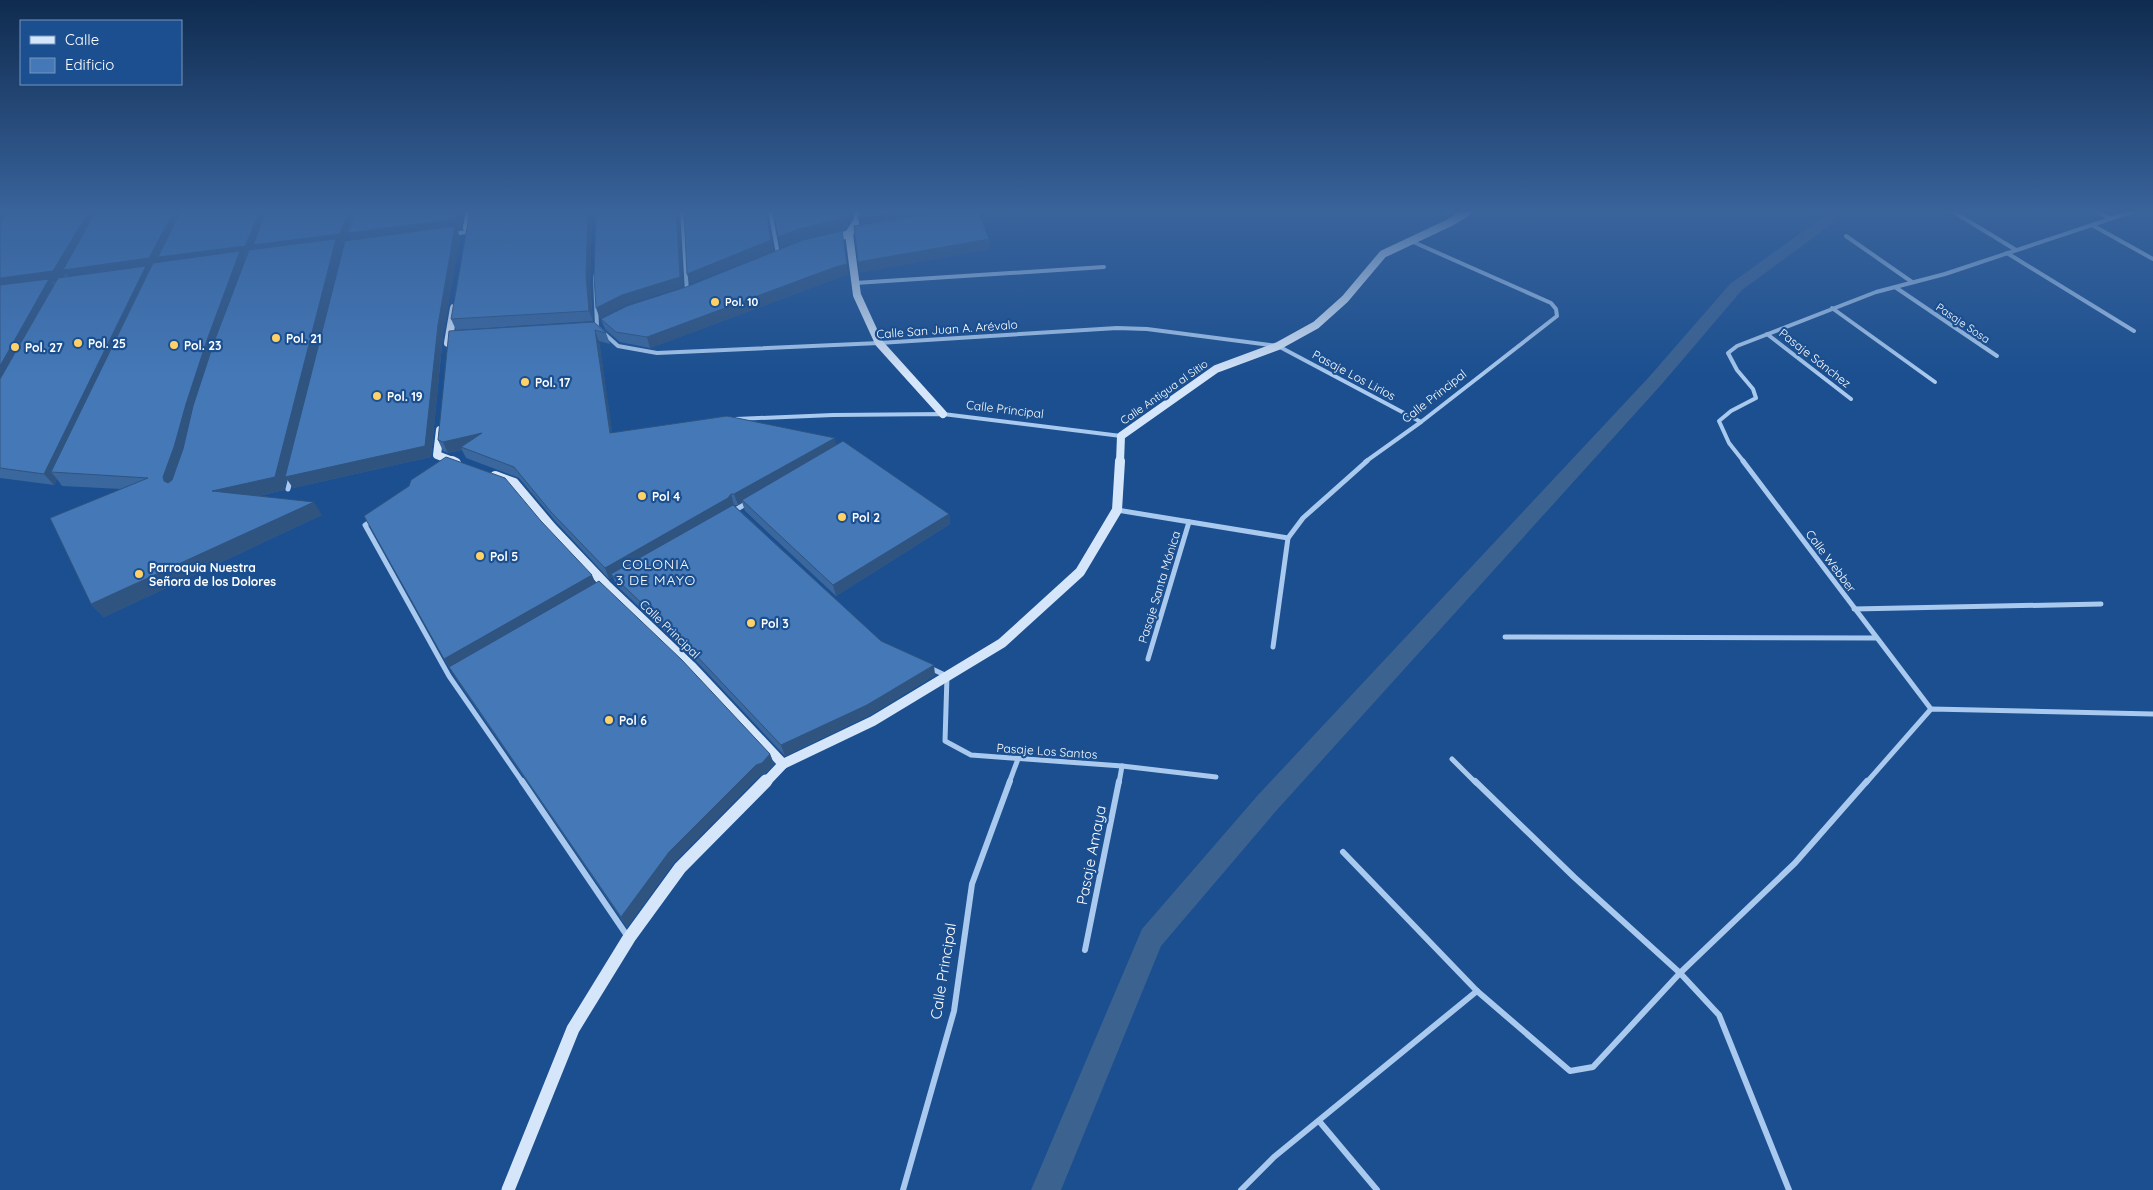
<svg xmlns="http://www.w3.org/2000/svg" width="2153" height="1190" font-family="Quicksand,sans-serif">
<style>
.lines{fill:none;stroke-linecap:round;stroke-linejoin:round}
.canal{fill:#3c6290;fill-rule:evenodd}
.street-far2{stroke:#a9c9ee;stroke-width:4}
.street-far1{stroke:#a9c9ee;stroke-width:5}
.street{stroke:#a9c9ee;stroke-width:6}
.secondary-far2{stroke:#d6e6fa;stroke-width:8}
.secondary-far1{stroke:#d6e6fa;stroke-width:10}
.secondary{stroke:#d6e6fa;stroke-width:13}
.wall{fill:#3a679d;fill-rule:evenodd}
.shaded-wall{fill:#305480;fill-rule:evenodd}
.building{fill:#4478b7;stroke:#305480}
.poi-dot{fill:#ffd166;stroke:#1b4f8f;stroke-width:2}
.labels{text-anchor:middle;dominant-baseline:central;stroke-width:4.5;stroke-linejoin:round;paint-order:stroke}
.far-poi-label{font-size:11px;font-weight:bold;fill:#fff;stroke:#1b4f8f;text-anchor:start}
.far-street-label{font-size:11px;fill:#fff;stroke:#1b4f8f}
.street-label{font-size:12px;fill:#fff;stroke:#1b4f8f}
.poi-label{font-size:12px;font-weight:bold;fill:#fff;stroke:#1b4f8f;text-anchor:start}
.neighbourhood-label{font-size:14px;letter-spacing:1px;fill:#fff;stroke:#1b4f8f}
.near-street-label{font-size:15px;fill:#fff;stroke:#1b4f8f}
</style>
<rect width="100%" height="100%" fill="#1b4f8f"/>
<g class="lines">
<path class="canal" d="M1827,211h14l-8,12 -91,67 -81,95 -385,426 -115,135 -100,244h-30l111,-261 116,-134 391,-418 81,-93 93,-67z"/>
<g class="street-far2">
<path d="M682,211l5,81"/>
<path d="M770,211l8,43"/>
<path d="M1952,211l64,39"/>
<path d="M2096,211l15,8"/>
<path d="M2092,225l61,34"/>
<path d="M452,234l15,-2"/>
<path d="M1846,236l66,46"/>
<path d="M2007,253l127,78"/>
<path d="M595,276l2,51 21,19 39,7 222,-10 238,-15 30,1 131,17 143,76"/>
<path d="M855,283l249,-16"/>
<path d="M1895,287l102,69"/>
<path d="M1832,308l103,74"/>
<path d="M1767,334l84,65"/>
<path d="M736,419l97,-4 110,-1 178,22"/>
<path d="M1365,462l56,-40 136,-106 -1,-7 -5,-6 -140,-62"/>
<path d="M1744,462l-15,-19 -10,-22 12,-10 25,-13 -3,-9 -16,-19 -9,-17 9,-7 139,-54 69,-18 189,-63"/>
</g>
<g class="street-far1">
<path d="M1743,461l188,248"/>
<path d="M288,489l3,-12"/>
<path d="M1117,510l171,28"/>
<path d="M732,512l17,-10"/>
<path d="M373,520l-8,5 84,151 74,107"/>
<path d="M1854,609l247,-5"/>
<path d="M1505,637l371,1"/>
<path d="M1273,647l15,-109 15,-20 64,-57"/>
<path d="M1148,659l41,-137"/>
<path d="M930,668l17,8 -2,65 26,14 151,11 94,11"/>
<path d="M1452,759l24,24"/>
<path d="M1009,783l9,-24"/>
<path d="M1119,783l3,-17"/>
<path d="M1866,783l65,-74 222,5"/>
</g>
<g class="street">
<path d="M522,781l106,156"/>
<path d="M1475,781l99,96 106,96 39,42 70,175"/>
<path d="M1343,852l134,139 93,80 23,-4 87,-94 115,-110 72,-82"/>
<path d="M1085,950l34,-169"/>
<path d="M1319,1121l58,69"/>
<path d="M903,1190l51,-179 18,-127 38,-103"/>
<path d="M1241,1190l33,-33 203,-166"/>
</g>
<g class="secondary-far2">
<path d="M467,227l3,-16"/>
<path d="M849,234l8,61 22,48 64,71"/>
<path d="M849,234l9,-14v-9"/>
<path d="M831,239l18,-5"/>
<path d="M448,343l6,-35"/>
<path d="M440,430l-3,25 18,7"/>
<path d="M1120,462l1,-26 95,-67 62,-23 38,-21 29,-26 38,-45 66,-31 20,-12"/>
</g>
<g class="secondary-far1">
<path d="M452,461l4,2"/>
<path d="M495,476l19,7 37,44 55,58 85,81 92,98"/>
<path d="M765,783l18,-19 90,-43 129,-78 78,-71 37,-62 3,-49"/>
</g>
<path class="secondary" d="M508,1190l65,-161 56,-91 51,-70 86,-87"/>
</g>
<g class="wall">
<path d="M0,211l461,18 -4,1 3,7 -17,98 -12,122 -138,31 -6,-9 -3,11 -25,6 63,19 -218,102 -13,-13 30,-115 -59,-3 -5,-7 -3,6 -54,-7zM348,234l3,6h-5zM345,244l-2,8 -4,-7z"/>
<path d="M592,211l-2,75 3,35 -137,9 -5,-11z"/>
<path d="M848,275l-8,2 -190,71 -30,-6 -15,-13 -4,-10z"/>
<path d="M594,322l12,11 4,11 -11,-3 13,92 224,12 113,69 1,10 -114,72 -91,-85 -3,-9 -4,3h-4l147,136 54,34 -65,40 -85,41 -89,-95 -80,-76 -3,-8 -4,2 -53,-57 -37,-44 -53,-20 -4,-8 -14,3 -5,-2 -5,-11z"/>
<path d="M596,583l174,171 4,10 -9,9 -5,2 -86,87 -47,65 -172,-250 -11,-18z"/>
</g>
<g class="shaded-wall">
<path d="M1,211h15l-16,22v-21z"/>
<path d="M89,211h375l-3,18 -4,1 3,7 -17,98 -12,122 -138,31 -6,-9 -3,11 -62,14 -10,-13 48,-236 -5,-8 -4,9 -7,1 4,7 -74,227 -10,-10 -1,-4 2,-209 -4,-7 -5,8 -8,1 5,7 -102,195 6,7 -3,6 -10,-11 26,-194 -4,-7 -5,8 -9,1 5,7 -57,104v-115zM348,234l5,9 -10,9 -4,-7 6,-1z"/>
<path d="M588,211h4l-2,75 3,35 -4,-10 -3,-36z"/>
<path d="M676,211h3l4,76 -57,18 -26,14 -4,-11 26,-13z"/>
<path d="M766,211h1l-1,1 8,39 -84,33 -3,-10z"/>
<path d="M849,211h4l-1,7 -7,11 -44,10 -20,9 -3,-11z"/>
<path d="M906,211h42v3l-88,15 -2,-11z"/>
<path d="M989,239l1,10 -130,24 -2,-11z"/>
<path d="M844,241l4,34 -8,2 -190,71 -3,-11z"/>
<path d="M595,330l4,11 15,103 -4,-11z"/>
<path d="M482,433l-21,14 1,3 -14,3 -5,-11z"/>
<path d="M835,438l2,10 -95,52v2l-4,3 -4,-11z"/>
<path d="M731,494l3,11 -2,3 -121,66 2,3 -4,2 -4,-11z"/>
<path d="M314,502l8,13 -218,102 -13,-13z"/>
<path d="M949,514l1,10 -114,72 -3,-11z"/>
<path d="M592,575l5,11 -146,84 -7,-11z"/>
<path d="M934,665l1,10 -65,40 -85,41 -4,-11z"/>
<path d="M770,754l4,10 -9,9 -5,2 -86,87 -47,65 -6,-10 48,-65 87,-87z"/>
</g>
<g class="building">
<path d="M9,211h80l-36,60 -53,7v-53z"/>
<path d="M96,211h78l-25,47 -86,12z"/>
<path d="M181,211h79l-15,35 -87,11z"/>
<path d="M266,211h82l-8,23 -87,11z"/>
<path d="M355,211h103l-2,8 -108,14z"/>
<path d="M470,211h118l-2,64 3,36 -138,8z"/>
<path d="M596,211h80l4,66 -58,18 -26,13 -2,-33z"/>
<path d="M684,211h82l5,29 -84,34z"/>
<path d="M773,211h76l-5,7 -45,11 -21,8z"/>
<path d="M862,211h44l-48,7z"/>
<path d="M949,211h29l11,28 -131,23 -4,-36z"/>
<path d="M455,226l-17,99 -13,121 -140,31 60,-236z"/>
<path d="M842,231l5,33 -9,2 -191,71 -31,-5 -15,-13 26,-13 59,-19 117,-47z"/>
<path d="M336,239l-61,238 -63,14 102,11 -223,102 -41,-86 98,-40 -97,-6 102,-209 87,-12 -33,89 -21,64 -12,43 -11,30 1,4 4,2 4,-3 11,-31 10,-43 21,-64 35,-92z"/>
<path d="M146,266l-102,208 -44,-6v-89l58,-101z"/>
<path d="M49,279l-49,87v-81z"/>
<path d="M594,322l12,11 -11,-3 15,103 117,-17 108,22 -101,56h-3l-3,4 -123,70 -54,-56 -37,-45 -53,-20 21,-14 -39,9 -5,-2 11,-109z"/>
<path d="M843,441l106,73 -116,71 -91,-85z"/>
<path d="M446,457l59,21 36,43 51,54 -148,84 -80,-143 45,-30 2,-6z"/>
<path d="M733,505l148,136 53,24 -67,40 -86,40 -89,-94 -81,-77z"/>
<path d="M599,581l83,79 88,94 -8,9 -6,2 -87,87 -48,65 -172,-250z"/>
</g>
<linearGradient id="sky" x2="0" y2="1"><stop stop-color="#0f2b4f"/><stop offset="0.56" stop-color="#39639b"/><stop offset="1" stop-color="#39639b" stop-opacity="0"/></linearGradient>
<rect width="2153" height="377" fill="url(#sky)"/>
<g class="poi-dot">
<circle cx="715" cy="302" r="5"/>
<circle cx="276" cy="338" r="5"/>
<circle cx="78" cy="343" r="5"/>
<circle cx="174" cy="345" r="5"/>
<circle cx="15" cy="347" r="5"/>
<circle cx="525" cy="382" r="5"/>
<circle cx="377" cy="396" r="5"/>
<circle cx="642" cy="496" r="5"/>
<circle cx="842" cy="517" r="5"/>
<circle cx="480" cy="556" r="5"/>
<circle cx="139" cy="574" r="5"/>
<circle cx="751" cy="623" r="5"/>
<circle cx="609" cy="720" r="5"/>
</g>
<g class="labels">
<g class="far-poi-label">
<text x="725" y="302">Pol. 10</text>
</g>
<g class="far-street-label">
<text transform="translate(1963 323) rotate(34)">Pasaje Sosa</text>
<text transform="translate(1164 392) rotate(-35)">Calle Antigua al Sitio</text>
</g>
<g class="street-label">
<text transform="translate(947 329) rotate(-4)">Calle San Juan A. Arévalo</text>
<text transform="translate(1815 358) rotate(38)">Pasaje Sánchez</text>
<text transform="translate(1354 375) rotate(28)">Pasaje Los Lirios</text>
<text transform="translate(1434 396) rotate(-38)">Calle Principal</text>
<text transform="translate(1005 409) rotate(7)">Calle Principal</text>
<text transform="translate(1831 561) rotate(53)">Calle Webber</text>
<text transform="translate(1159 587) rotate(-73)">Pasaje Santa Mónica</text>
<text transform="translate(670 629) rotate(44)">Calle Principal</text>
<text transform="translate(1047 751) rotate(4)">Pasaje Los Santos</text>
</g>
<g class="poi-label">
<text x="286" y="338">Pol. 21</text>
<text x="88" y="343">Pol. 25</text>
<text x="184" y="345">Pol. 23</text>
<text x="25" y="347">Pol. 27</text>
<text x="535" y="382">Pol. 17</text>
<text x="387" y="396">Pol. 19</text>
<text x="652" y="496">Pol 4</text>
<text x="852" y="517">Pol 2</text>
<text x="490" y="556">Pol 5</text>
<text x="149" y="567">Parroquia Nuestra<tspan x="149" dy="14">Señora de los Dolores</tspan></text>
<text x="761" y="623">Pol 3</text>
<text x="619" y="720">Pol 6</text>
</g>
<g class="neighbourhood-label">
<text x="656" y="564">COLONIA<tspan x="656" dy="16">3 DE MAYO</tspan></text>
</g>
<g class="near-street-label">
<text transform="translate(1091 855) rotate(-79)">Pasaje Amaya</text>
<text transform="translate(943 971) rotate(-81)">Calle Principal</text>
</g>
</g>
<rect x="20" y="20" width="162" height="65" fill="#1b4f8f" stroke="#7695bc"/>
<rect x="30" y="36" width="25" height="8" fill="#d6e6fa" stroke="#7695bc"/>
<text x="65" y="45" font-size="15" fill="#ffffff">Calle</text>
<rect x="30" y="58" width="25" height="15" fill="#4478b7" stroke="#7695bc"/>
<text x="65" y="70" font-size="15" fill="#ffffff">Edificio</text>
</svg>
